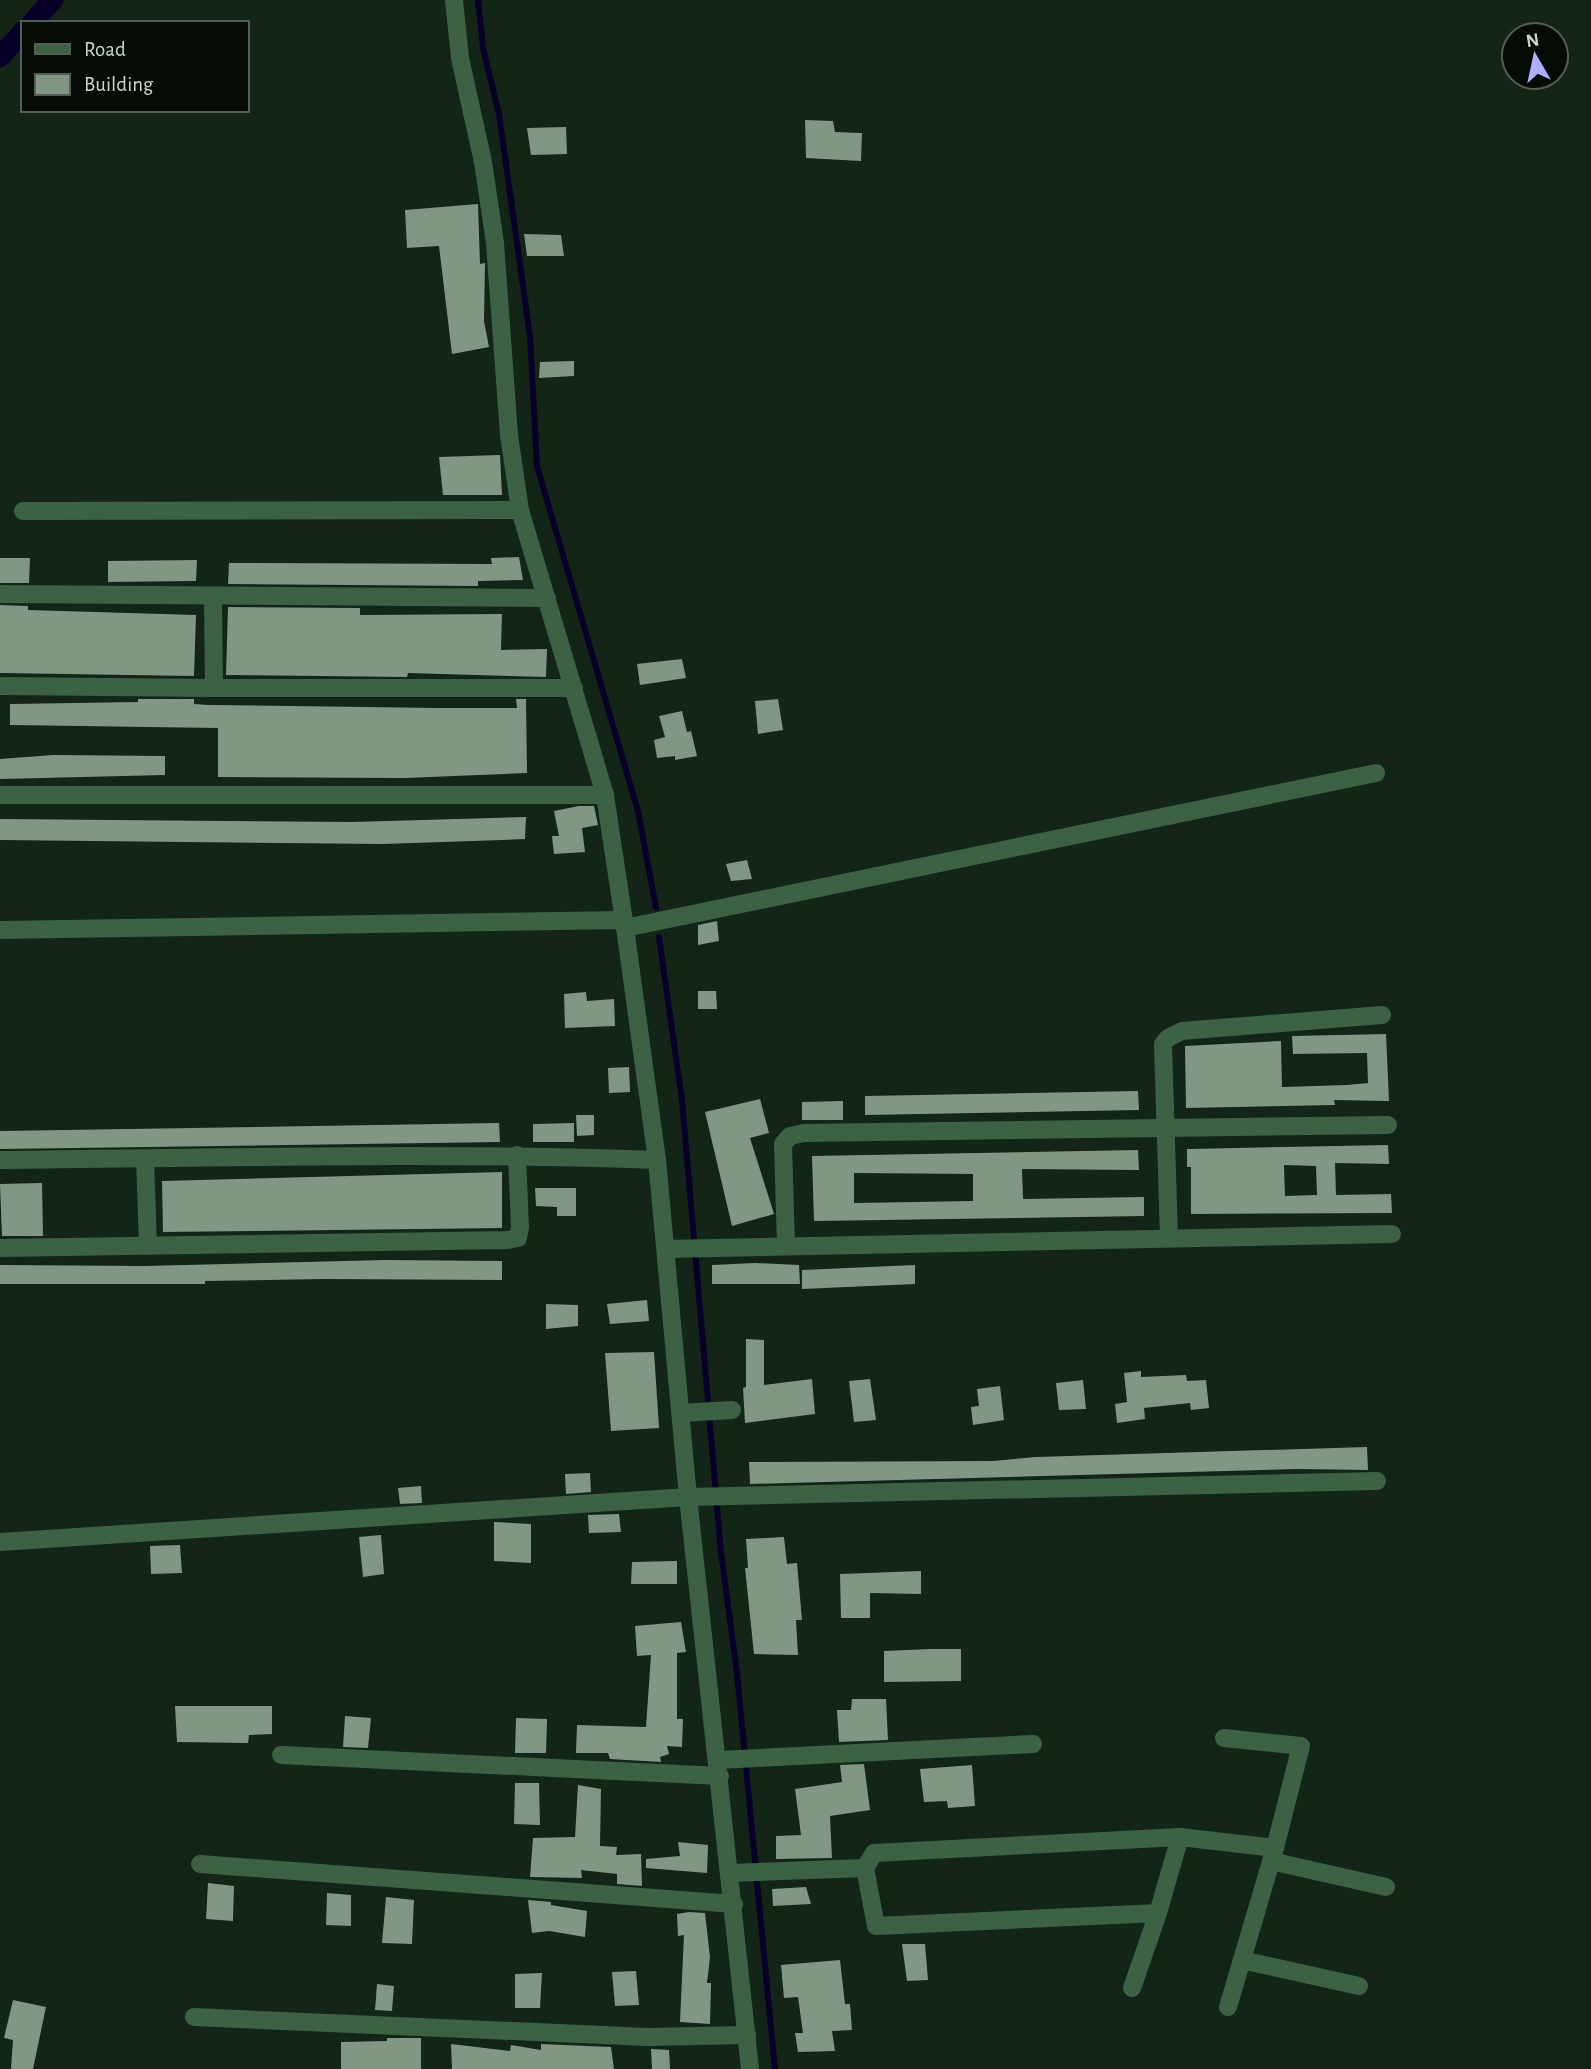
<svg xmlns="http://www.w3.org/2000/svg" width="1591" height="2069" font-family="'Alegreya Sans',sans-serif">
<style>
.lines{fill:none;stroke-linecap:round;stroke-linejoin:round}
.stream{stroke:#09002a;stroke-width:6}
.canal{stroke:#09002a;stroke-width:21}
.building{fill:#809783;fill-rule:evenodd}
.minor{stroke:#3c6243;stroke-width:18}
</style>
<rect width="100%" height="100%" fill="#122516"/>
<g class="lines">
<g class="stream">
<path d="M478,0l5,48 16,66 31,222 7,130 101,345 18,97"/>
<path d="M659,937l23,163 39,452 16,121 38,396"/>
</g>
<g class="canal">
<path d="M32,23l21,-23"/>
<path d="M0,57l23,-25"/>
</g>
</g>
<g class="building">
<path d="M805,120l28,1 2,11 27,1 -1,28 -55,-3z"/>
<path d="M566,127l1,27 -36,1 -4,-27z"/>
<path d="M478,204l2,60 5,-1 -1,58 5,26 -37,7 -13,-108 -32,2 -2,-38z"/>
<path d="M524,234l37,1 3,21h-37z"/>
<path d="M574,361v15l-35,2 1,-16z"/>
<path d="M500,455l2,40h-59l-4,-38z"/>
<path d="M519,557l4,23 -45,1v5l-250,-2 1,-21 263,1 -1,-6z"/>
<path d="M0,558h30l-1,25h-29z"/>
<path d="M197,560l-1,21 -88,1v-21z"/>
<path d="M0,605l28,1v4l168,5 -2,61 -194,-3z"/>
<path d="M228,607l132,1v7l142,-1 -1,36 46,-1 -1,28 -138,-4 -1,4 -181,-2z"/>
<path d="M682,659l4,19 -46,7 -3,-21z"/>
<path d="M138,699h56v5l15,1 229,3h79l-1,-9h10l1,74 -122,5 -187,-1v-49l-208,-3v-21l128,-2z"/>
<path d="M778,699l5,31 -25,4 -3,-33z"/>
<path d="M682,711l5,21 4,-1 6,25 -22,4v-4l-18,2 -3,-18 11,-3 -6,-21z"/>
<path d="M53,755l112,1v19l-165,4v-20z"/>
<path d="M579,806h15l4,19 -16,3 3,24 -31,2 -2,-18h7l-5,-25z"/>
<path d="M526,817l-1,22 -23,1 -119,4 -383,-4v-21l352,3z"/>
<path d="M747,860l5,19 -21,2 -5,-17z"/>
<path d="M717,921l2,20 -21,4v-20z"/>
<path d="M698,991h18l1,18h-19z"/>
<path d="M586,992l1,9 27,-2 1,27 -50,2 -1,-34z"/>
<path d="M1386,1034l3,67 -55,-1 1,5 -149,3 -1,-62 96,-5 1,46 65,-2 21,-2 -1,-30 -74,1 -1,-18z"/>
<path d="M629,1067l1,25 -21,1 -1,-25z"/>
<path d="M1138,1091l1,19 -274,5v-19z"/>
<path d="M760,1099l9,34 -19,5 24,76 -42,12 -27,-114z"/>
<path d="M843,1101v19h-41v-18z"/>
<path d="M576,1115h18v20l-17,1z"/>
<path d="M499,1123l1,19 -500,7v-18z"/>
<path d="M574,1123v19h-41v-18z"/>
<path d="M1388,1145l1,19 -54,-1 1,32 55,-1 1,19 -201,1v-47h-4v-18zM1284,1165l32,1 1,29 -32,1z"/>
<path d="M1138,1150l1,20 -117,-1 1,30 121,-2v19l-330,5 -2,-65zM854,1173l119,1v27l-119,2z"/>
<path d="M502,1172v56l-339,4 -1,-51z"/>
<path d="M42,1183l1,53h-41l-2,-52z"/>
<path d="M535,1188h41v28h-19v-9l-21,-1z"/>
<path d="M385,1260l117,1v19l-179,-1 -118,2v3h-205v-19l145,1z"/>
<path d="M755,1263l44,2 1,19h-88v-19z"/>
<path d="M915,1265v19l-113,5v-19z"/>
<path d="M647,1300l2,21 -39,3 -3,-20z"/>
<path d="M546,1304l32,1v21l-32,3z"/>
<path d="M746,1339l18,1v45l48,-6 3,35 -70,9 -2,-35 3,-1z"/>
<path d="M654,1352l5,76 -48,3 -6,-78z"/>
<path d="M1141,1371v6l45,-2 1,6 19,-1 3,28 -18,2 -1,-7 -46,5 1,11 -28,4 -2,-19 12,-2 -3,-29z"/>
<path d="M870,1379l6,41 -22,2 -5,-41z"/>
<path d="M1083,1380l3,29 -27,1 -3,-27z"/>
<path d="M1000,1386l4,34 -31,5 -2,-18 8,-1 -2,-17z"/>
<path d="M1367,1447l1,23 -70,-1 -548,15 -1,-22 243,-1 44,-4z"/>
<path d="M590,1473l1,19 -25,2 -1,-20z"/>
<path d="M421,1486l1,17 -22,1 -2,-16z"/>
<path d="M619,1514l2,18 -32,1 -1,-18z"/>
<path d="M494,1522l37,2v39l-37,-2z"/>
<path d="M381,1535l3,39 -21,3 -4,-40z"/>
<path d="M784,1537l3,27 10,-1 5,57h-6l2,35 -44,-1 -9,-86h3l-2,-29z"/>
<path d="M180,1545l2,28 -31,1 -1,-28z"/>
<path d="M677,1561v23h-46l1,-22z"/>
<path d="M921,1571v23l-51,-1v25h-29l-1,-44z"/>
<path d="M681,1622l5,30 -9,1v66h6l-1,28 -15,-1 2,8 -9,3 1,5 -51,-3 -2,-6h-32l1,-28 69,2 5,-72 -14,1 -2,-30z"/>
<path d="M930,1649h31v32l-77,1v-31z"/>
<path d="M852,1699h34l2,41 -49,2 -2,-32h14z"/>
<path d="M175,1706h97v28l-23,1 -1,8 -71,-1z"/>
<path d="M345,1716l26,2 -3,30 -25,-1z"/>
<path d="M516,1718l31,1 -1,34h-31z"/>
<path d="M864,1764l6,46 -40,6 2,42 -56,1v-23l25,-1 -6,-46 47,-7 -2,-17z"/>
<path d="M972,1765l3,41 -27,2 -1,-7 -23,1 -4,-33z"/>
<path d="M515,1783h24l1,42 -26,-1z"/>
<path d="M578,1785l23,4 -1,57 17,1 -1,8 25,-1 1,32 -25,-2v-10l-36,-4 1,8 -52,-1 3,-39 42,-1z"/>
<path d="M678,1842l30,3 -1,28 -61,-5v-9l34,-3z"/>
<path d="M208,1883l26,3 -1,35 -27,-2z"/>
<path d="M806,1887l5,17 -38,2 -1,-17z"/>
<path d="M327,1893l24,2v31l-25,-1z"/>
<path d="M386,1897l28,3 -2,44 -30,-1z"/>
<path d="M528,1900l23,2v3l36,6 -2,26 -36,-6 -17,2z"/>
<path d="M689,1912l16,1 5,44 -3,26h4l-1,41 -30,-2 4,-87 -6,1 -1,-22z"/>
<path d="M902,1944h23l3,36 -21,1z"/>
<path d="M840,1960l5,44h5l2,26 -20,1 3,20 -37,1 -3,-19h8l-5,-36 -14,1 -3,-33z"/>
<path d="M636,1971l3,34 -24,1 -3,-34z"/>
<path d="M542,1973l-2,35h-25v-34z"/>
<path d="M377,1984l17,2 -2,25 -17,-1z"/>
<path d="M13,2000l33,7 -13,62h-22l2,-29 -9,-2z"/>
<path d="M387,2038h34v31h-80v-27l46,-1z"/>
<path d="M451,2044l59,7 1,-6 30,5v-6l70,3 3,22h-162z"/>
<path d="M651,2049l18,1 1,19h-18z"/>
</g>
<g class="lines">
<g class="minor">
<path d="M454,0l6,58 23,104 12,81 14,192 11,75 85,285 20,133 32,232 31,337 62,572"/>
<path d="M23,511l497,-1"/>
<path d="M0,594l547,4"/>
<path d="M0,686l214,2 -1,-91"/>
<path d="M214,688h360"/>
<path d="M0,795h605"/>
<path d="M625,928l751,-155"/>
<path d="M0,930l624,-10"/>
<path d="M145,1159l3,87"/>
<path d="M0,1160c219,-2 438,-8 657,0"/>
<path d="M1169,1237l-6,-193 5,-6 14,-7 200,-16"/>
<path d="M786,1246l-3,-102 7,-8 14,-3 584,-8"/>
<path d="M0,1248l508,-8 10,-2 2,-11 -3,-72"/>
<path d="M666,1249l726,-15"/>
<path d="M681,1413l51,-3"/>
<path d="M0,1542l688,-45 689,-16"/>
<path d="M281,1755l439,21"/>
<path d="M718,1760l315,-16"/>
<path d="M1271,1861l115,26"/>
<path d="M200,1864l534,40"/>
<path d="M865,1868l9,-15 306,-16 95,11 26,-102 -77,-8"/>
<path d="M730,1873l135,-5 11,58 282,-13 -26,75"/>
<path d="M1158,1913l22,-76"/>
<path d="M1242,1960l117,26"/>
<path d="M1228,2007l47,-159"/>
<path d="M194,2017l453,20 100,-2"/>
</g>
</g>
<rect x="21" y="21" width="228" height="91" fill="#050c06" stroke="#545d56" stroke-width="2"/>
<rect x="35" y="44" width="35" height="10" fill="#3c6243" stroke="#545d56" stroke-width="2"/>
<text x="84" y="56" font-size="21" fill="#cbd7cd">Road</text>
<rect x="35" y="74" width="35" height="21" fill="#809783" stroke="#545d56" stroke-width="2"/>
<text x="84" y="91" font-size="21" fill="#cbd7cd">Building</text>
<g transform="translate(1535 56) rotate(351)"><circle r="33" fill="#050c06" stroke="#545d56" stroke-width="2"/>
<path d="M0-5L12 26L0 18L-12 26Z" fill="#aeaefa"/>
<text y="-10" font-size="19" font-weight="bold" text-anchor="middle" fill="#cbd7cd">N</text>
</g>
</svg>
